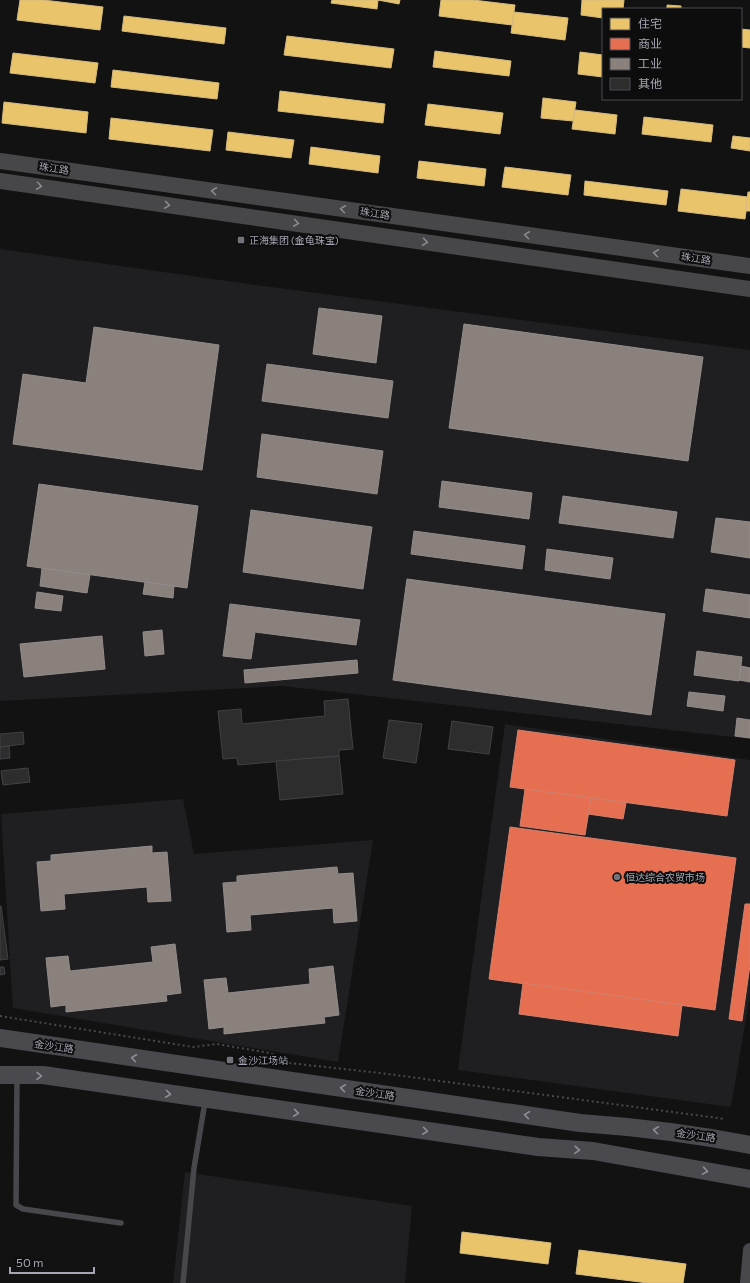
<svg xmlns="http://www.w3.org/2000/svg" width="750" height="1283" font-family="Commissioner,'Noto Sans SC',sans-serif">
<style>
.built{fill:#1f1f21}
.homes{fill:#e9c46a;stroke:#d5bb80}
.shops{fill:#e76f51;stroke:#d3806e}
.industry{fill:#8a817c;stroke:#928c8c}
.building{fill:#2d2d2e;stroke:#424246}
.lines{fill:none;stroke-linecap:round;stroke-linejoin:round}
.path{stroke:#4a4a4d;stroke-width:2;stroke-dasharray:2 3;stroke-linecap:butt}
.service{stroke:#48484c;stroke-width:5.5}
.tertiary{stroke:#48484c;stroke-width:14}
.secondary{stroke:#474749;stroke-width:16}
.primary{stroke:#4a4a4e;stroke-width:18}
.oneway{stroke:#898a92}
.oneway2{stroke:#8e8f99}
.poi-dot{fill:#72727a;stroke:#0d0d0e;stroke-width:1.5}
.labels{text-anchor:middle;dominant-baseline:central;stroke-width:4;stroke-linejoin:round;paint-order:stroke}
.street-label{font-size:10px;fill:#a5a6b2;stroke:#0d0d0e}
.poi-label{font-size:10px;fill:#a5a6b2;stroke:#0d0d0e;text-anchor:start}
</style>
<rect width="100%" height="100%" fill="#121213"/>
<g class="built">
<path d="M0,249l256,36 494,65v389l-467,-53 -283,15z"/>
<path d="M505,724l245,36v235l-19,112 -273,-37z"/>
<path d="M183,799l11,55 179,-14 -35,222 -325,-54 -12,-194z"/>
<path d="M185,1172l227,34 -7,77h-232z"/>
</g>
<g class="homes">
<path d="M20,0h23l60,7 -3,23 -83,-10z"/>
<path d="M332,0h46l-1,9 -46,-6z"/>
<path d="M378,0h22l-1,4z"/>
<path d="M441,0h32l42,5 -3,20 -73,-9z"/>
<path d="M582,0h42l-1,9h-20v9l-22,-3z"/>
<path d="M667,5l14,1v3h-14z"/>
<path d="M514,12l54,6 -3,22 -54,-7z"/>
<path d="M124,16l102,12 -2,16 -102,-13z"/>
<path d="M741,29l9,1v18l-9,-1z"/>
<path d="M287,36l107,13 -3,19 -107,-13z"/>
<path d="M435,51l76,10 -2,15 -76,-9z"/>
<path d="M580,52l23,3v22l-25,-3z"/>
<path d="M13,53l85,10 -3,20 -85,-10z"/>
<path d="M113,70l106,13 -2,16 -106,-12z"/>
<path d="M280,91l105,13 -2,19 -105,-12z"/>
<path d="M543,98l33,4 -3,19 -32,-3z"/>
<path d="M4,102l84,10 -2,21 -84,-10z"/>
<path d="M428,104l75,9 -3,21 -75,-9z"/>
<path d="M575,110l42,5 -2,19 -43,-5z"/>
<path d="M644,117l69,8 -2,17 -69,-8z"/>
<path d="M111,118l102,12 -3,21 -101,-12z"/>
<path d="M228,132l66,8 -3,18 -65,-8z"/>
<path d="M733,136l17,2v13l-19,-3z"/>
<path d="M311,147l69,9 -2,17 -69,-9z"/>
<path d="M419,161l67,8 -2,17 -67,-8z"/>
<path d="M505,167l66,8 -3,20 -66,-8z"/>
<path d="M585,181l83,10 -2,14 -82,-10z"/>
<path d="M681,189l67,8 -3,22 -67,-8z"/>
<path d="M748,192h2v19h-4z"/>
<path d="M462,1232l89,11 -3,21 -88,-11z"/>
<path d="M579,1250l107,14 -3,19h-35l-72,-9z"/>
</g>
<g class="shops">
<path d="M518,730l217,30 -8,56 -217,-29z"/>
<path d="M525,789l66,9 -6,37 -65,-9z"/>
<path d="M591,798l35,5 -3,16 -35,-5z"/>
<path d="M510,827l226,31 -21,152 -226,-31z"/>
<path d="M745,904h5v61l-8,56 -13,-2z"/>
<path d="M523,983l159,22 -4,31 -159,-22z"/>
</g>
<g class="industry">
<path d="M319,308l63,8 -6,47 -63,-9z"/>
<path d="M464,324l239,33 -15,104 -239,-33z"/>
<path d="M94,327l125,18 -17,125 -189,-26 10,-70 63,9z"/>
<path d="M267,364l126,17 -5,37 -126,-17z"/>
<path d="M262,434l121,17 -6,43 -120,-17z"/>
<path d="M442,481l90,12 -3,26 -90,-12z"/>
<path d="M39,484l159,22 -11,82 -160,-22z"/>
<path d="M563,496l114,16 -4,26 -114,-15z"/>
<path d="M251,510l121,17 -9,62 -120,-17z"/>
<path d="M716,518l34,4v36l-39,-6z"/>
<path d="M414,531l111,15 -3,23 -111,-15z"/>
<path d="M547,549l66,9 -3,21 -65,-9z"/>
<path d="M42,568l48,7 -3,18 -47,-7z"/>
<path d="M407,579l258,35 -14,101 -258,-35z"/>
<path d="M145,582l29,4 -1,12 -30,-4z"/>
<path d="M706,589l44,6v23l-47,-7z"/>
<path d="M37,592l26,4 -2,15 -26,-3z"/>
<path d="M230,604l130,16 -4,25 -101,-13 -4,27 -28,-3z"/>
<path d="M162,630l2,24 -19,2 -2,-24z"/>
<path d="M102,636l3,33 -81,8 -4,-33z"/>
<path d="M697,651l45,6 -3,24 -45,-6z"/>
<path d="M357,660l1,13 -113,10 -1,-13z"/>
<path d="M741,666l9,2v14l-11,-2z"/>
<path d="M689,692l36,4 -2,15 -36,-5z"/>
<path d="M737,718l13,2v18l-15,-2z"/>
<path d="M152,846v7l15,-1 4,49 -23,1 -1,-15 -83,7 1,15 -24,2 -4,-49 14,-1v-6z"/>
<path d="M337,867l1,7 15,-1 4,48 -23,2 -1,-15 -83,7 1,15 -24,2 -4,-49 14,-1v-6z"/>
<path d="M175,944l6,49 -15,2 1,6 -101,11v-7l-15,2 -5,-49 22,-2 2,15 83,-9 -2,-15z"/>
<path d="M333,966l6,49 -15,2 1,6 -101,11v-7l-15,2 -5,-49 22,-2 2,15 82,-9 -1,-15z"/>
</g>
<g class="building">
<path d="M348,699l5,50 -14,1v6l-101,9 -1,-7 -14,1 -5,-48 23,-2 1,15 83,-8 -1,-15z"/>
<path d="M389,720l33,4 -6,39 -33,-5z"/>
<path d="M452,721l41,6 -4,27 -41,-5z"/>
<path d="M23,732l1,12 -24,3v-13z"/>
<path d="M9,746l1,12 -10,1v-12z"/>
<path d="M339,756l4,38 -63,6 -4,-39z"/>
<path d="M28,768l2,14 -27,3 -2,-14z"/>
<path d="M0,906h1l7,53 -8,1z"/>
<path d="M0,967h4l1,7 -5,1z"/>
</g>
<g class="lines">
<path class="path" d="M0,1016l193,31 24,-3 53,9 19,10 91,10 345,46"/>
<g class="service">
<path d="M17,1078l-1,127 7,4 98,14"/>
<path d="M183,1283l11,-115 11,-66"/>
</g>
<path class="tertiary" d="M747,1283l3,-33"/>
<g class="secondary">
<path d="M0,161l750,105"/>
<path d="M0,181l750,108"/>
</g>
<g class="primary">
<path d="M0,1038l580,85c57,4 114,11 170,22"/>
<path d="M0,1075h43l495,72 55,4 157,28"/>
</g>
</g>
<defs><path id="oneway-chevron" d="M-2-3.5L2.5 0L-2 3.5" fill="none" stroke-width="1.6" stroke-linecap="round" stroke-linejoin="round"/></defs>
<g class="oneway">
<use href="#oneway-chevron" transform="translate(39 186) rotate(8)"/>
<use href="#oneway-chevron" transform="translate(214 191) rotate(-172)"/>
<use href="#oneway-chevron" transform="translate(167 205) rotate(8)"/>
<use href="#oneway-chevron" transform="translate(343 209) rotate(-172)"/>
<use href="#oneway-chevron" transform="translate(296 223) rotate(8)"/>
<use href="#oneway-chevron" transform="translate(527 235) rotate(-172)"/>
<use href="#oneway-chevron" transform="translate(425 242) rotate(8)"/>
<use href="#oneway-chevron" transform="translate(656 253) rotate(-172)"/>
</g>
<g class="oneway2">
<use href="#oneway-chevron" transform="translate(134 1058) rotate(-172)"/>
<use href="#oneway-chevron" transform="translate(39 1076) rotate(2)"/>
<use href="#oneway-chevron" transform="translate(343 1088) rotate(-172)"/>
<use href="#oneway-chevron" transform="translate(168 1094) rotate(8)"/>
<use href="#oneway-chevron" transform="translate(296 1113) rotate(8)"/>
<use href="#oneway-chevron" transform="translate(527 1115) rotate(-172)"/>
<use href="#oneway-chevron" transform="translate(656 1130) rotate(-172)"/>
<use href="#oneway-chevron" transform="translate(425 1131) rotate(8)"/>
<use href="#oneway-chevron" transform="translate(577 1150) rotate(4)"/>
<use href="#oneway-chevron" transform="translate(705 1171) rotate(10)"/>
</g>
<g class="poi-dot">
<rect x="237" y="236" width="8" height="8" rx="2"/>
<circle cx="617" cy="877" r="4"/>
<rect x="226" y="1056" width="8" height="8" rx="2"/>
</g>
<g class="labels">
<g class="street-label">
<text transform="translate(54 168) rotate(8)">珠江路</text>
<text transform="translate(375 213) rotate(8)">珠江路</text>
<text transform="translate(696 258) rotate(8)">珠江路</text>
<text transform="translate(54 1046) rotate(8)">金沙江路</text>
<text transform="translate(375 1093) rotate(8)">金沙江路</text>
<text transform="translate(696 1135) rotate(8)">金沙江路</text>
</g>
<g class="poi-label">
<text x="249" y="240">正海集团 (金龟珠宝)</text>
<text x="625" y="877">恒达综合农贸市场</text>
<text x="238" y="1060">金沙江场站</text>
</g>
</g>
<rect x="602" y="8" width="140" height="92" fill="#0d0d0e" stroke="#4a4a50"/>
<rect x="610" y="18" width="20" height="12" fill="#e9c46a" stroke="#4a4a50"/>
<text x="638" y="28" font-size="12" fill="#a5a6b2">住宅</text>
<rect x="610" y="38" width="20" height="12" fill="#e76f51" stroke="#4a4a50"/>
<text x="638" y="48" font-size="12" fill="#a5a6b2">商业</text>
<rect x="610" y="58" width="20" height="12" fill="#8a817c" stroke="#4a4a50"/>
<text x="638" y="68" font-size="12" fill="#a5a6b2">工业</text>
<rect x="610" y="78" width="20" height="12" fill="#2d2d2e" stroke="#4a4a50"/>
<text x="638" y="88" font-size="12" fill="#a5a6b2">其他</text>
<path d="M10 1267v6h84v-6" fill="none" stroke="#a5a6b2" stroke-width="2"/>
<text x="16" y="1267" font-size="12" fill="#a5a6b2" stroke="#0d0d0e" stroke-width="3" paint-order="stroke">50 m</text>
</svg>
